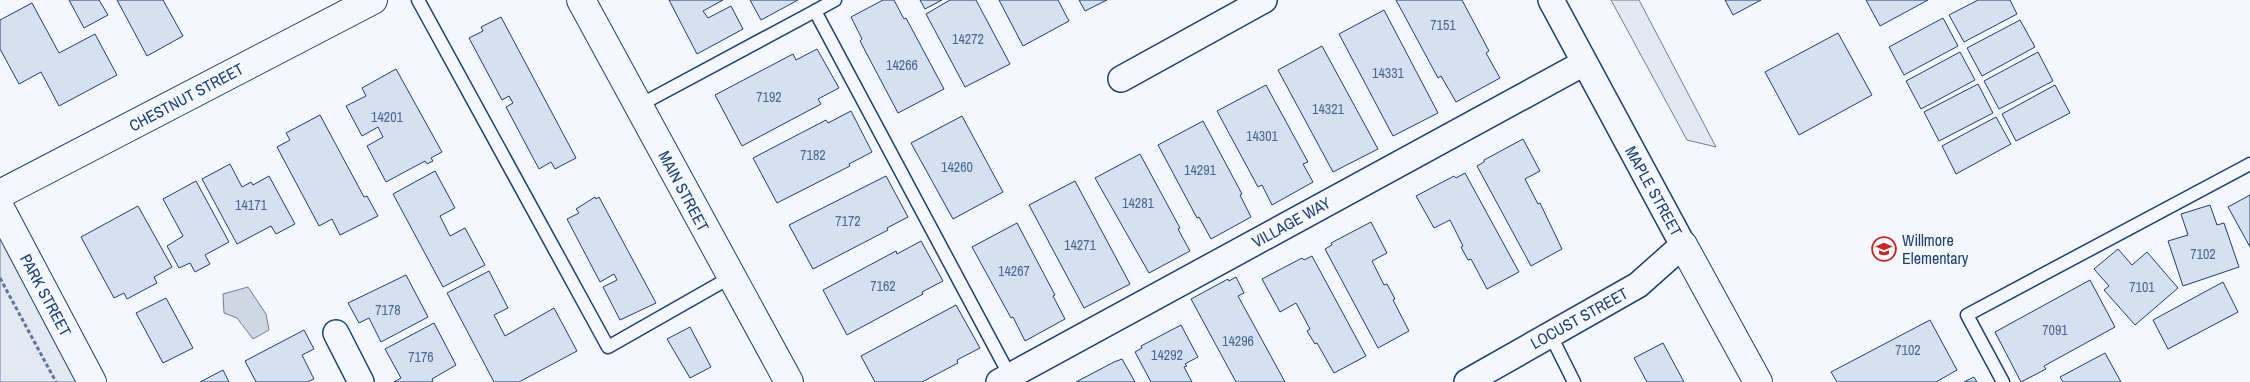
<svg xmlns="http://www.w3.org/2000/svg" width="2250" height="382" font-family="'Archivo Narrow',sans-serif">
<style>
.green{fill:#e3e9f0;stroke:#687fa3}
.parking{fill:#e3e8f0;stroke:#687fa3}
.water{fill:#cfd7e4;stroke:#687fa3}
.building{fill:#d5e0f0;stroke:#1d3f73}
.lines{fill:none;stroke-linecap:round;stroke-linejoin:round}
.lane-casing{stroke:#1d3f73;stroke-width:15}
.street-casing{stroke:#1d3f73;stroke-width:28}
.secondary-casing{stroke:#1d3f73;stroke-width:30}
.path{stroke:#5e769c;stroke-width:3;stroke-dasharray:4 2.5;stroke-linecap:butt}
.lane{stroke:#f4f7fb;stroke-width:12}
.street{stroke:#f4f7fb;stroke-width:25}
.secondary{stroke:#f4f7fb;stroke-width:28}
.labels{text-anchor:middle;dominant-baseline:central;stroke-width:4;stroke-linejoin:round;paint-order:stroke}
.number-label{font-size:14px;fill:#4b6792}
.street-label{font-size:16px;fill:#1d3f73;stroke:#f4f7fb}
.poi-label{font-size:16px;fill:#1d3f73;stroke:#f4f7fb;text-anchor:start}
</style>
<rect width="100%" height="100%" fill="#f4f7fb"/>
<path class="green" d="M0,203l96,179h-96z"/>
<path class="parking" d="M1611,0h28l77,147 -29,-7z"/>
<path class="water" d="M248,287l18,27 3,16 -16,9 -16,-21 -13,-5 -1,-19z"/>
<g class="building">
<path d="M69,0h30l9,15 -24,13z"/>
<path d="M117,0h46l20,36 -36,20z"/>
<path d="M669,0h54l-20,11 5,7 23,-12 12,23 -46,25z"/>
<path d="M750,0h48l-37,20z"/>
<path d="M883,0h11l10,19 2,-1 38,71 -46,24 -38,-72 2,-2 -11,-22z"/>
<path d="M920,0h22l-17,9z"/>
<path d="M950,0h26l34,64 -45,23 -39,-73z"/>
<path d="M999,0h59l11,21 -46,25z"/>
<path d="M1079,0h28l-22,11z"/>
<path d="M1396,0h66l27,51 -3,2 14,25 -44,24 -15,-26 -3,2z"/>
<path d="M1725,0h36l-28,15z"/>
<path d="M1866,0h62l-48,26z"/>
<path d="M1978,0h32l7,14 -53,28 -15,-27z"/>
<path d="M32,3l27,50 36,-19 22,41 -58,31 -18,-34 -22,12 -19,-35v-29z"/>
<path d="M1384,10l54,103 -45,23 -54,-102z"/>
<path d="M501,17l75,141 -21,11 -4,-7 -12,7 -33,-62 7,-4 -4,-7 -7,4 -33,-62 14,-7 -2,-4z"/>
<path d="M1943,18l15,28 -54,29 -15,-28z"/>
<path d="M2020,20l15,27 -53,29 -15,-28z"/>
<path d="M1838,33l34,62 -73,40 -34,-63z"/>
<path d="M1322,46l56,103 -45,23 -55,-102z"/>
<path d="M817,49l22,39 -21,11 3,5 -79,42 -27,-51 78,-41 3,6z"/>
<path d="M1960,52l15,28 -54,29 -15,-28z"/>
<path d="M2038,52l15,29 -54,28 -15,-28z"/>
<path d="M396,69l46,83 -11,6 2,3 -6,3 -2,-3 -39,21 -19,-36 16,-9 -5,-10 -16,9 -16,-30 20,-10 -4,-8z"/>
<path d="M1978,84l15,29 -54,28 -15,-29z"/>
<path d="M1266,85l42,77 -5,2 10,18 -41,23 -10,-20 -4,2 -41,-76z"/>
<path d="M2055,85l15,28 -54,28 -14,-27z"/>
<path d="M851,111l21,41 -23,12 1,2 -73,37 -24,-45 73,-38 2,3z"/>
<path d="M320,115l44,82 3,-1 11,20 -38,19 -8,-16 -13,7 -42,-79 13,-7 -4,-7z"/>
<path d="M962,116l41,76 -50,27 -42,-76z"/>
<path d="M1996,117l15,27 -55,30 -14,-28z"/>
<path d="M1203,121l39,73 -2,1 11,22 -40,22 -12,-22 -2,1 -39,-73z"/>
<path d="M1523,139l17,32 -15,8 13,25 2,-1 22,46 -31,17 -54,-100 7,-4v-2z"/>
<path d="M1140,154l40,74 -2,1 12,22 -41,22 -54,-95z"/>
<path d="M230,164l12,23 9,-5 2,3 16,-9 26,48 -19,10 -5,-8 -34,18 -35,-65z"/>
<path d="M435,171l20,37 -15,8 10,20 15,-8 20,37 -42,22 -50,-93z"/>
<path d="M1465,173l54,99 -32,17 -16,-30 -3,1 -7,-13 2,-1 -13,-26 -16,8 -18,-32 38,-20 2,2z"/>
<path d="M886,176l22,41 -21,11 1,2 -75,39 -24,-44z"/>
<path d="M196,181l33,61 -24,13 5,9 -15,8 -5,-9 -11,5 -12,-22 16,-10 -20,-37z"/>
<path d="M1075,181l55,103 -46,24 -55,-103z"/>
<path d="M2250,195v52l-22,-40z"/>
<path d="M595,197l1,2 3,-2 57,106 -36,17 -17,-33 14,-7 -3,-6 -14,8 -33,-63 12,-6 -3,-4z"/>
<path d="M2210,205l7,20 7,-2 15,44 -56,19 -15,-45 20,-6 -7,-21z"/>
<path d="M138,206l34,61 -18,10 3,6 -30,16 -3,-6 -10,5 -33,-61z"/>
<path d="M1371,222l16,31 -15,8 12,24 3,-1 8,15 -2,1 16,31 -31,17 -53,-99 7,-4 -1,-2z"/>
<path d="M1017,223l38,72 -2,1 12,23 -40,22 -12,-24 -2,1 -39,-71z"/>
<path d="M921,241l22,40 -21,11 1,2 -76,41 -24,-45 73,-39 1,3z"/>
<path d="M2118,249l14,16 15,-13 31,36 -43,37 -31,-35 5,-4 -15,-17z"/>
<path d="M1312,256l54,100 -32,17 -17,-30 -2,1 -8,-13 3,-2 -14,-26 -16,9 -18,-33 40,-21 2,2z"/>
<path d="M489,271l19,37 -14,7 11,21 49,-28 23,43 -58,31h-25l-47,-89z"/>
<path d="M406,275l22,42 -47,25 -12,-24 -10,5 -11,-20z"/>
<path d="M1236,277l8,16 -6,3 47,86h-49l-45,-83 37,-20 1,2z"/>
<path d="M2090,280l25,47 -71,39 2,3 -25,13 -26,-50z"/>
<path d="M2223,282l15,30 -70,37 -15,-29z"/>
<path d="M166,298l27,50 -30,15 -27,-50z"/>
<path d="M956,305l24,43 -23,12 1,3 -36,19h-47l-14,-26z"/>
<path d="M1930,320l27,50 -21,12h-99l-6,-10z"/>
<path d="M434,323l22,42 -24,14 1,2 -2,1h-37l7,-4 -16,-29z"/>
<path d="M1181,325l17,32 -13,7 2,2 -3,1 8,15h-41l-16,-30 7,-4 -1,-2z"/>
<path d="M690,327l21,40 -21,11 -23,-39z"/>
<path d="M304,330l10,19 -12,6 12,24 -7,3h-51l-11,-21z"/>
<path d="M1663,343l21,39h-37l-13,-24z"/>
<path d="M2105,353l16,29h-58l-3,-5z"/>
<path d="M1122,359l13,23h-59l38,-20z"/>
<path d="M223,370l6,12h-29z"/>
<path d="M1974,377l3,5h-13z"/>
</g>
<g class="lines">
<g class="lane-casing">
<g id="lane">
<path d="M418,0l190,347 123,-70"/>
<path d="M835,0l-20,11 195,365"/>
<path d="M638,106l177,-95"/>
<path d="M1550,334l24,48"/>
<path d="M2003,382l-36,-67 283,-151"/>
</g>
</g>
<g class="street-casing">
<g id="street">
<path d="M1121,79l143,-79"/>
<path d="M336,333l25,49"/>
<path d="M999,382l585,-319"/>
<path d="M1467,382l171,-97 45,-40 -132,-245"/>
</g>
</g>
<g class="secondary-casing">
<g id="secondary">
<path d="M581,0l208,382"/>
<path d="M0,194l373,-194"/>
<path d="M0,208l92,174"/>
<path d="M1683,245l75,137"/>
</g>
</g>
<path class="path" d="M0,278l56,104"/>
<use href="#lane" class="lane"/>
<use href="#street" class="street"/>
<use href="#secondary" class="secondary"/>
</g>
<defs>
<g id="school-ring" transform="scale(1.25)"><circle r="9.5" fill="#f4f7fb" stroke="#c62828" stroke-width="1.5"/><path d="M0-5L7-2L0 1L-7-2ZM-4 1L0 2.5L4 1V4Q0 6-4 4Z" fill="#c62828"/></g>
</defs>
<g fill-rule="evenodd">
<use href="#school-ring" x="1884" y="249"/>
</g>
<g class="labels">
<g class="number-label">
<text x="1443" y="25">7151</text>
<text x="968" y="39">14272</text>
<text x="902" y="65">14266</text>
<text x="1388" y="73">14331</text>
<text x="769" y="97">7192</text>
<text x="1328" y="109">14321</text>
<text x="387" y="117">14201</text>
<text x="1262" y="136">14301</text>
<text x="813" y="155">7182</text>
<text x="957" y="167">14260</text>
<text x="1200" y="170">14291</text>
<text x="1138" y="203">14281</text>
<text x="251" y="205">14171</text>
<text x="848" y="221">7172</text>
<text x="1080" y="245">14271</text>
<text x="2203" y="254">7102</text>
<text x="1014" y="271">14267</text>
<text x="883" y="286">7162</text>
<text x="2142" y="287">7101</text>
<text x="388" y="310">7178</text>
<text x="2055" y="330">7091</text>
<text x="1238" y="341">14296</text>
<text x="1908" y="350">7102</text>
<text x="1167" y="355">14292</text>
<text x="421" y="357">7176</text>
</g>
<g class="street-label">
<text transform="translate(186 97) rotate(-28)">CHESTNUT STREET</text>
<text transform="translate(684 191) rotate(62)">MAIN STREET</text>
<text transform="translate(1654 191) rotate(61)">MAPLE STREET</text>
<text transform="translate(1291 222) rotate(-29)">VILLAGE WAY</text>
<text transform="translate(46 295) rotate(62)">PARK STREET</text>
<text transform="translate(1579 318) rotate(-29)">LOCUST STREET</text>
</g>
<g class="poi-label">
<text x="1902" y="240">Willmore<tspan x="1902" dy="18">Elementary</tspan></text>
</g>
</g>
</svg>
